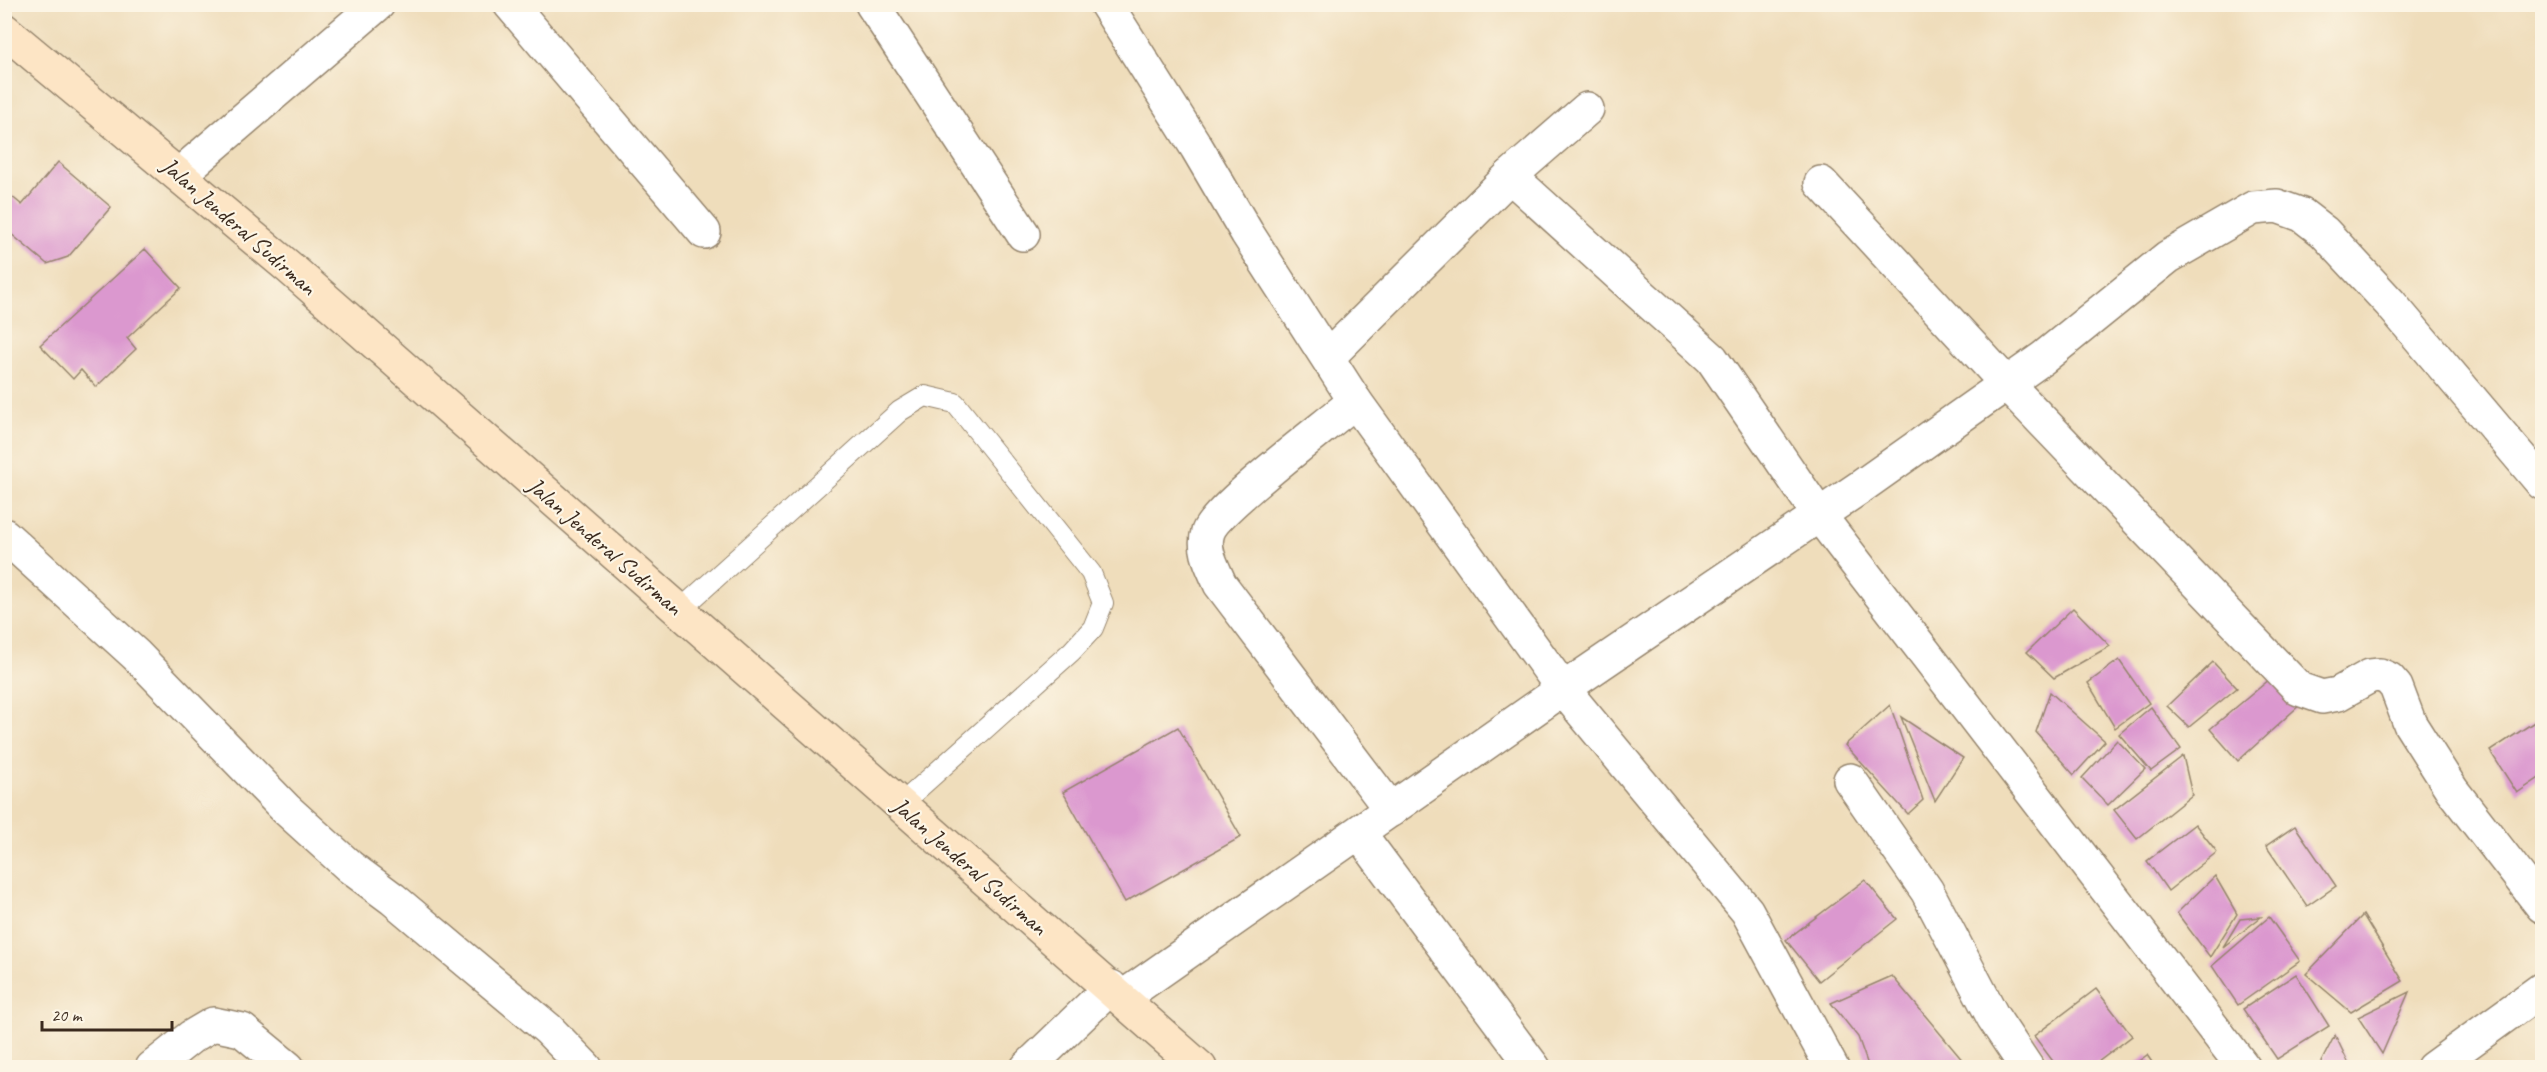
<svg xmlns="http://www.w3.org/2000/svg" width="2547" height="1072" font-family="Caveat,sans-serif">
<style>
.building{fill:#db98cf}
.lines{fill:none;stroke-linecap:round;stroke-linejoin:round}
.service-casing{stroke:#95846c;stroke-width:22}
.minor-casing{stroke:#95846c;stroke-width:36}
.secondary-casing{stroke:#95846c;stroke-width:36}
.service{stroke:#fff;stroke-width:20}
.minor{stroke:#fff;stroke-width:33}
.secondary{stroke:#fde5c5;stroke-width:33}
.labels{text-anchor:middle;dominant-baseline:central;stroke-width:4.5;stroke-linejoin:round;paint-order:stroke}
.street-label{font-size:24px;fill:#3b2a1e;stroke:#fcf5e5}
</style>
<rect width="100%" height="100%" fill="#fcf5e5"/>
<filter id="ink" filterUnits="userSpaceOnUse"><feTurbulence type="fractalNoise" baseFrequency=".0167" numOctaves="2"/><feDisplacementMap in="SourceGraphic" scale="12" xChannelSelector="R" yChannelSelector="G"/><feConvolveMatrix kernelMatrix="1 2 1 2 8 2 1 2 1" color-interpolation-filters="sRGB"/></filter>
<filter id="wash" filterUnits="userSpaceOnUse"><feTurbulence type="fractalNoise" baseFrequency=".008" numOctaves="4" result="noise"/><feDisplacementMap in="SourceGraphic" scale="24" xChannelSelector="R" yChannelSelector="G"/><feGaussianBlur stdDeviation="1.35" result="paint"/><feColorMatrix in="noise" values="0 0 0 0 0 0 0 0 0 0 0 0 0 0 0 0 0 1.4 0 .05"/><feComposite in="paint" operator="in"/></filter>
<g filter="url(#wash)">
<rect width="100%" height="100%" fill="#efddbb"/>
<g id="blocks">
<g class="building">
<path d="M58,162l53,45 -43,50 -21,7 -43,-36v-38l18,15z"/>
<path d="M145,249l36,39 -54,50 9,11 -40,38 -15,-17 -8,9 -33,-34z"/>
<path d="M2073,608l37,38 -56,32 -27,-26z"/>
<path d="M2119,660l30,43 -34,25 -27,-45z"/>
<path d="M2213,662l24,26 -48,39 -22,-21z"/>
<path d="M2276,674l26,29 -64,58 -28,-32z"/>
<path d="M2050,692l55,49 -31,34 -38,-43z"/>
<path d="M1890,705l33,95 -15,14 -63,-69z"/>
<path d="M2151,707l30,42 -30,22 -32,-37z"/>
<path d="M1901,717l62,41 -28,43z"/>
<path d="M2542,717v59l-25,17 -27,-42z"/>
<path d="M1178,727l63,110 -116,65 -62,-110z"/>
<path d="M2117,740l28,29 -37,36 -26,-27z"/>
<path d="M2183,756l9,39 -55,44 -23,-29z"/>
<path d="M2195,824l22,28 -49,39 -21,-30z"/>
<path d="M2295,826l41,60 -29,20 -41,-60z"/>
<path d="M2215,876l22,38 -27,43 -33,-44z"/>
<path d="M1865,880l32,39 -78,62 -33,-41z"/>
<path d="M2363,915l40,66 -52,31 -45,-38z"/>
<path d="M2261,917l-38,30 17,-28z"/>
<path d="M2269,917l31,44 -62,44 -26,-39z"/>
<path d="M2296,974l33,52 -52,33 -34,-50z"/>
<path d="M1892,976l77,92h-100l-11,-31 -27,-34z"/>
<path d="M2096,989l36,47 -42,32h-32l-24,-32z"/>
<path d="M2409,992l-27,62 -24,-37z"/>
<path d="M2335,1035l16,33h-33z"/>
<path d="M2147,1055l9,13h-27z"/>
</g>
</g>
</g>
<g filter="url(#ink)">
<use href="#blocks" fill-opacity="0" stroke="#95846c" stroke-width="1.5"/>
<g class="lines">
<g class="service-casing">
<path id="service" d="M679,611l221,-200 25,-15 30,7 136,170 12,30 -10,25 -21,23 -172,154"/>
</g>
<g class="minor-casing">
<g id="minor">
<path d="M510,4l194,228"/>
<path d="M872,4l151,230"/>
<path d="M1106,4l91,144 50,85 108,168 208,288 184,222 85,157"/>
<path d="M180,174l198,-170"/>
<path d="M1510,176l202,183 107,156 425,553"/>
<path d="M1821,183l185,200 293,306 23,8 16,-3 32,-18 10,-1 9,4 7,8 14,37 42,66 90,116"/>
<path d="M1328,357l182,-181 77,-67"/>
<path d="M1355,401c-25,22 -139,107 -147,131 -6,18 5,35 12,52l171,226"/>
<path d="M4,535l132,120 150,154 64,58 43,32 155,130 38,39"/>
<path d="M1850,780l77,111 66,126 34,51"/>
<path d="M1359,833l175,235"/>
<path d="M1123,997l440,-308 299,-203 181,-128 125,-101 85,-49 24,-2 25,9 22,17 66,71 152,180"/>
<path d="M152,1068l39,-31 22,-13 29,6 46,38"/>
<path d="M1027,1068l84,-81"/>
<path d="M2433,1068l109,-79"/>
</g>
</g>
<g class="secondary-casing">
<path id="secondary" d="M4,30l287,239 909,799"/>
</g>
<use href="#service" class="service"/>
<use href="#minor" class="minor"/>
<use href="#secondary" class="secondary"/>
</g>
</g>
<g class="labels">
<g class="street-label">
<text transform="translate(239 226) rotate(41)">Jalan Jenderal Sudirman</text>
<text transform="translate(605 546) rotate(41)">Jalan Jenderal Sudirman</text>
<text transform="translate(970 866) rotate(41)">Jalan Jenderal Sudirman</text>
</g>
</g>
<rect width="2547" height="1072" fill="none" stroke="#fcf5e5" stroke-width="24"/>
<path d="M42 1021v9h130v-9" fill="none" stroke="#3b2a1e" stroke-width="3"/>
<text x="51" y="1021" font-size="18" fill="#3b2a1e" stroke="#fcf5e5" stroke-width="4.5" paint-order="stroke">20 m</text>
</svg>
